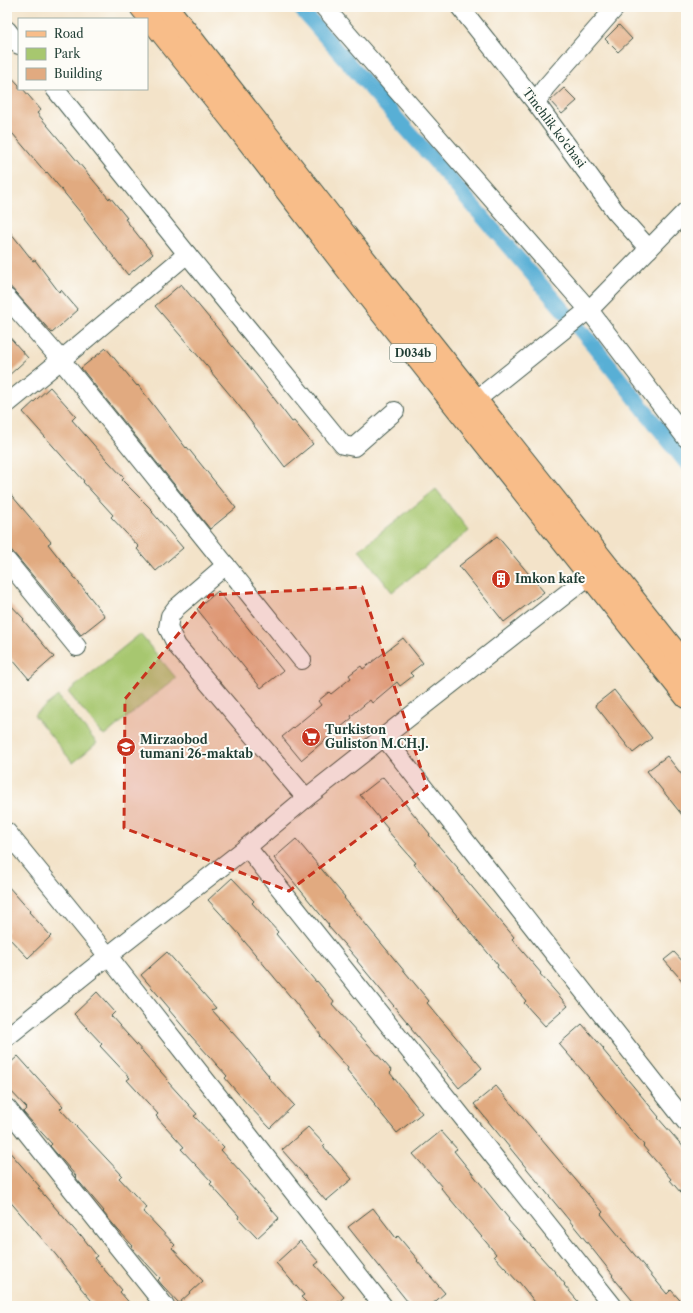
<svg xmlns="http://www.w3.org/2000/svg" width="693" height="1313" font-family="'Libre Caslon Text',serif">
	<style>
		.green { fill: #a7c76f; stroke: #638252 }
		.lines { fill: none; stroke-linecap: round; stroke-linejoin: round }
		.canal { stroke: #58afd5; stroke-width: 15 }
		.building { fill: #e1aa80 }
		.minor-casing { stroke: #3f564a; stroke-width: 20 }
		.major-casing { stroke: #3f564a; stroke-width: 24 }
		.minor { stroke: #fff; stroke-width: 18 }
		.major { stroke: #f8bd89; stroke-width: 22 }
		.marked { fill: #c8321e; fill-opacity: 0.2; stroke: #c8321e; stroke-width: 3; stroke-dasharray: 8 5; stroke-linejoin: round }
		.labels { text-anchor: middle; stroke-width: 4; stroke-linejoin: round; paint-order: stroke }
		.shield { fill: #fdfcf7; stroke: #62766e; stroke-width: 1 }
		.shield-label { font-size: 11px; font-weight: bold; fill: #1f3d34 }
		.street-label { font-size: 12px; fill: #1f3d34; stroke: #fdfcf7 }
		.poi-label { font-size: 12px; font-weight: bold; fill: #1f3d34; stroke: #fdfcf7; text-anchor: start }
	</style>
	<rect width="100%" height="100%" fill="#fdfcf7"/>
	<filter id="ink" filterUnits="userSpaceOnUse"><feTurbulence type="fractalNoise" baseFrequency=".025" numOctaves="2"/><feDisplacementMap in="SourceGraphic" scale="8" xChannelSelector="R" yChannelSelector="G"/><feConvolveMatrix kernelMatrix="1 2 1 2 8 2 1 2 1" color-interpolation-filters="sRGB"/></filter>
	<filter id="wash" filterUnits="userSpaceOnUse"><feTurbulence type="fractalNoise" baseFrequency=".012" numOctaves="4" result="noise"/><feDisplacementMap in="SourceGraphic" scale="16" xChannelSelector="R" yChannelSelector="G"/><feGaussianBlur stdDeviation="0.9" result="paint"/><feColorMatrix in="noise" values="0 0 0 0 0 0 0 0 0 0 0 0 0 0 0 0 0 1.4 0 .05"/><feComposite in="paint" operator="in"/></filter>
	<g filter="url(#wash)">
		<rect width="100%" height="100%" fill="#f3e3c9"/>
		<g class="green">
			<path d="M436,489L469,531L392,592L359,550Z"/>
			<path d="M140,634L176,678L104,736L68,692Z"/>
			<path d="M58,696L97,743L73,763L34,715Z"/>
		</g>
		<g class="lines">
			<path class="canal" d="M299,7L430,156L594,346L686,463"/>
		</g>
		<g id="blocks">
			<g class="building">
				<path d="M619,25L632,39L618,52L605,39Z"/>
				<path d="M7,72L19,85V89H23L41,110L37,113L109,199L110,197L127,218L125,219L153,254L128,275L84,219L85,218L47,172L46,173L7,127Z"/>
				<path d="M564,88L577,101L562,114L550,101Z"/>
				<path d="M7,228L33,261L35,260L59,292L61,290L78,310L52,333L7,283Z"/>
				<path d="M181,284L257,376L292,422L294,421L313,444L285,467L236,402L211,372H212L155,306Z"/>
				<path d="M7,334L28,358L7,377Z"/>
				<path d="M106,348L137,386L138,385L186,448L187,447L236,508L210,529L81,368Z"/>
				<path d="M50,387L76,416L72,420L107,460L124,478L122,480L153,511L152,512L183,548L156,571L137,549L139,547L111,517L113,515L83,482L84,481L23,412Z"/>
				<path d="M7,490L51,542L48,544L105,616L81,635L54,601L7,545Z"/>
				<path d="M497,536L544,592L504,622L459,566Z"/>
				<path d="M218,591L283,671L261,688L197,609Z"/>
				<path d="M7,601L24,619L23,620L54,657L29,679L7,653Z"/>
				<path d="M403,638L423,663L410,673L413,676L400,686L397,682L372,703L370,700L351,716L352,718L301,760L282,737L321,705L318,701L329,692L331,694L351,678L349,675L361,666L363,669Z"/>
				<path d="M614,690L652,738L633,753L595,705Z"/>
				<path d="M667,756L686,780V820L647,771Z"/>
				<path d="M383,777L430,834L429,835L458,868L457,869L514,937L512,939L541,973L540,974L568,1006L545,1026L524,1003L526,1001L497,967L498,965L414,864L416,863L387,830L388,829L360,795Z"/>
				<path d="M296,839L345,897L344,898L429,1001L427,1003L482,1068L459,1088L439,1064L440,1063L411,1029L412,1028L357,961L358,960L328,926L329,925L274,858Z"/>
				<path d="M232,878L254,901L252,903L278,932L276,934L316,982L317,981L334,1001L332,1004L392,1071L390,1073L422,1113L397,1133L374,1105L375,1104L347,1070L348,1068L320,1036L321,1035L294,1001L240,936V935L208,900Z"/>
				<path d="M7,885L30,911L29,912L51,936L28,958L7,936Z"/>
				<path d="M167,952L216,1008L212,1010L241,1042L269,1076L268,1077L294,1105L270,1128L248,1105L225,1078L227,1076L191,1036L169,1010L170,1009L141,975Z"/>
				<path d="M674,952L686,965V985L664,960Z"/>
				<path d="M97,992L115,1012L111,1016L169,1081L168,1082L197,1114L194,1116L224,1147L221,1150L250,1182L249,1184L279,1218L257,1238L238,1218L239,1216L210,1184L212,1182L181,1149L184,1147L156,1116L158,1114L127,1080L130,1078L100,1046L102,1044L74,1014Z"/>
				<path d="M582,1024L604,1049L603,1050L659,1117L658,1118L686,1150V1199L670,1180L671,1179L643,1146L644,1145L615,1112H616L588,1078H589L559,1044Z"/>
				<path d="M18,1056L63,1106L60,1109L122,1175L119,1178L147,1208L143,1211L175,1245L172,1248L203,1281L179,1303L162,1285L158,1280L160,1278L134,1250L132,1247L133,1246L118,1230L103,1212L104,1211L75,1177L76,1176L50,1146L52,1144L23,1112L27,1108L7,1087V1066Z"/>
				<path d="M496,1086L603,1212L601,1214L667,1294L671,1290L685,1306H637L612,1276L613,1275L586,1241L474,1104Z"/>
				<path d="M308,1127L325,1145L323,1146L352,1179L326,1201L306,1178V1177L282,1150Z"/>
				<path d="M441,1131L457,1149L454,1151L509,1219L508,1220L549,1266H550L565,1284L564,1285L582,1306H538L519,1282H518L494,1256L496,1254L441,1188L442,1187L413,1154Z"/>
				<path d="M7,1149L40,1187L38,1188L80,1236L81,1235L97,1256L94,1258L122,1290L120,1292L132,1306H96L80,1287H81L56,1255L7,1198Z"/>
				<path d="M373,1208L396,1238L398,1236L418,1260L417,1261L445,1293L430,1306H411L348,1227Z"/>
				<path d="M300,1241L319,1262L315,1265L344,1297L334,1306H310L301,1297L304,1295L276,1263Z"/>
			</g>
		</g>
	</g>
	<g filter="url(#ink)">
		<use href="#blocks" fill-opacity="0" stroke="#3f564a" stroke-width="1"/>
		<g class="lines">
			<g class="minor-casing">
				<g id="minor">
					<path d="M324,7L589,310L686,438"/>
					<path d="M460,7L536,103L615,211L649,249"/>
					<path d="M7,30L19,45"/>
					<path d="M55,89L187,254L343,445L354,447L395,411"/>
					<path d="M536,103L545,88L616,7"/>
					<path d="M7,298L61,360L302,660"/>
					<path d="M476,400L592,307L686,211"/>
					<path d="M7,404L61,360L187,254"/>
					<path d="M7,561L77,647"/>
					<path d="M226,565L176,608L170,616L168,628L177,646L306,798"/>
					<path d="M384,737L686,1122"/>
					<path d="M7,832L108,956L383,1306"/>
					<path d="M247,847L613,1306"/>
					<path d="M7,1037L108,956L247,847L306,798L589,576"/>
					<path d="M7,1108L165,1306"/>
				</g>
			</g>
			<g class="major-casing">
				<g id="major">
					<path d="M141,7L231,119L360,286L686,697"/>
					<path d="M167,7L377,275L686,665"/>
				</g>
			</g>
			<use href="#minor" class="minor"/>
			<use href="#major" class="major"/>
		</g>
	</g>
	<path class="marked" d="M362,587L427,787L289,891L124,828L125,699L210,595Z"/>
	<defs>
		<g id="building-disc" transform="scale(1)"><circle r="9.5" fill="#c8321e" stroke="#fdfcf7"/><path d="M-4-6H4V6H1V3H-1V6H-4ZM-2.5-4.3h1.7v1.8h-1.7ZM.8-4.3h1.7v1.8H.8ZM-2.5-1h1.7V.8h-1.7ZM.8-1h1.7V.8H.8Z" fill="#fff"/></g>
		<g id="supermarket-disc" transform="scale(1)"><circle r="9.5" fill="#c8321e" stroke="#fdfcf7"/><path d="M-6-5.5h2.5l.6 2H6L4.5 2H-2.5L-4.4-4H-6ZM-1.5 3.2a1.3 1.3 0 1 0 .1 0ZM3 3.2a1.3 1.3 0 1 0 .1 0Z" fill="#fff"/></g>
		<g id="school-disc" transform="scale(1)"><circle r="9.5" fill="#c8321e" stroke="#fdfcf7"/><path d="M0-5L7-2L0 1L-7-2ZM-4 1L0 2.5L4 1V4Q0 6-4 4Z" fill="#fff"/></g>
	</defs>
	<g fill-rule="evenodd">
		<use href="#building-disc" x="501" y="579"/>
		<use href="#supermarket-disc" x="311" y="737"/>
		<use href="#school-disc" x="126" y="747"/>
	</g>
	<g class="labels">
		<rect class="shield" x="390" y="344" width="46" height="18" rx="3"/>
		<g class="shield-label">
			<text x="413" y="357">D034b</text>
		</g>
		<g class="street-label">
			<text transform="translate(554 128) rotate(53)" y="4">Tinchlik ko'chasi</text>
		</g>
		<g class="poi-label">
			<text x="515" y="583">Imkon kafe</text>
			<text x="325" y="734">Turkiston<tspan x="325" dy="14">Guliston M.CH.J.</tspan></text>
			<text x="140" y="744">Mirzaobod<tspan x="140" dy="14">tumani 26-maktab</tspan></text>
		</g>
	</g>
	<rect width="693" height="1313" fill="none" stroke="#fdfcf7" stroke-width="24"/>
	<rect x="18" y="18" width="130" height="72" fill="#fdfcf7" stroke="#a4b0a9"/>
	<rect x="26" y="31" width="20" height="6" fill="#f8bd89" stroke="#a4b0a9"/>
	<text x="54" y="38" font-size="12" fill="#1f3d34">Road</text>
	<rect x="26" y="48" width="20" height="12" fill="#a7c76f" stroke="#a4b0a9"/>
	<text x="54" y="58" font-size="12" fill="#1f3d34">Park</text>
	<rect x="26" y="68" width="20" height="12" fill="#e1aa80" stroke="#a4b0a9"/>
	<text x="54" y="78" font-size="12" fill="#1f3d34">Building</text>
</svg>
